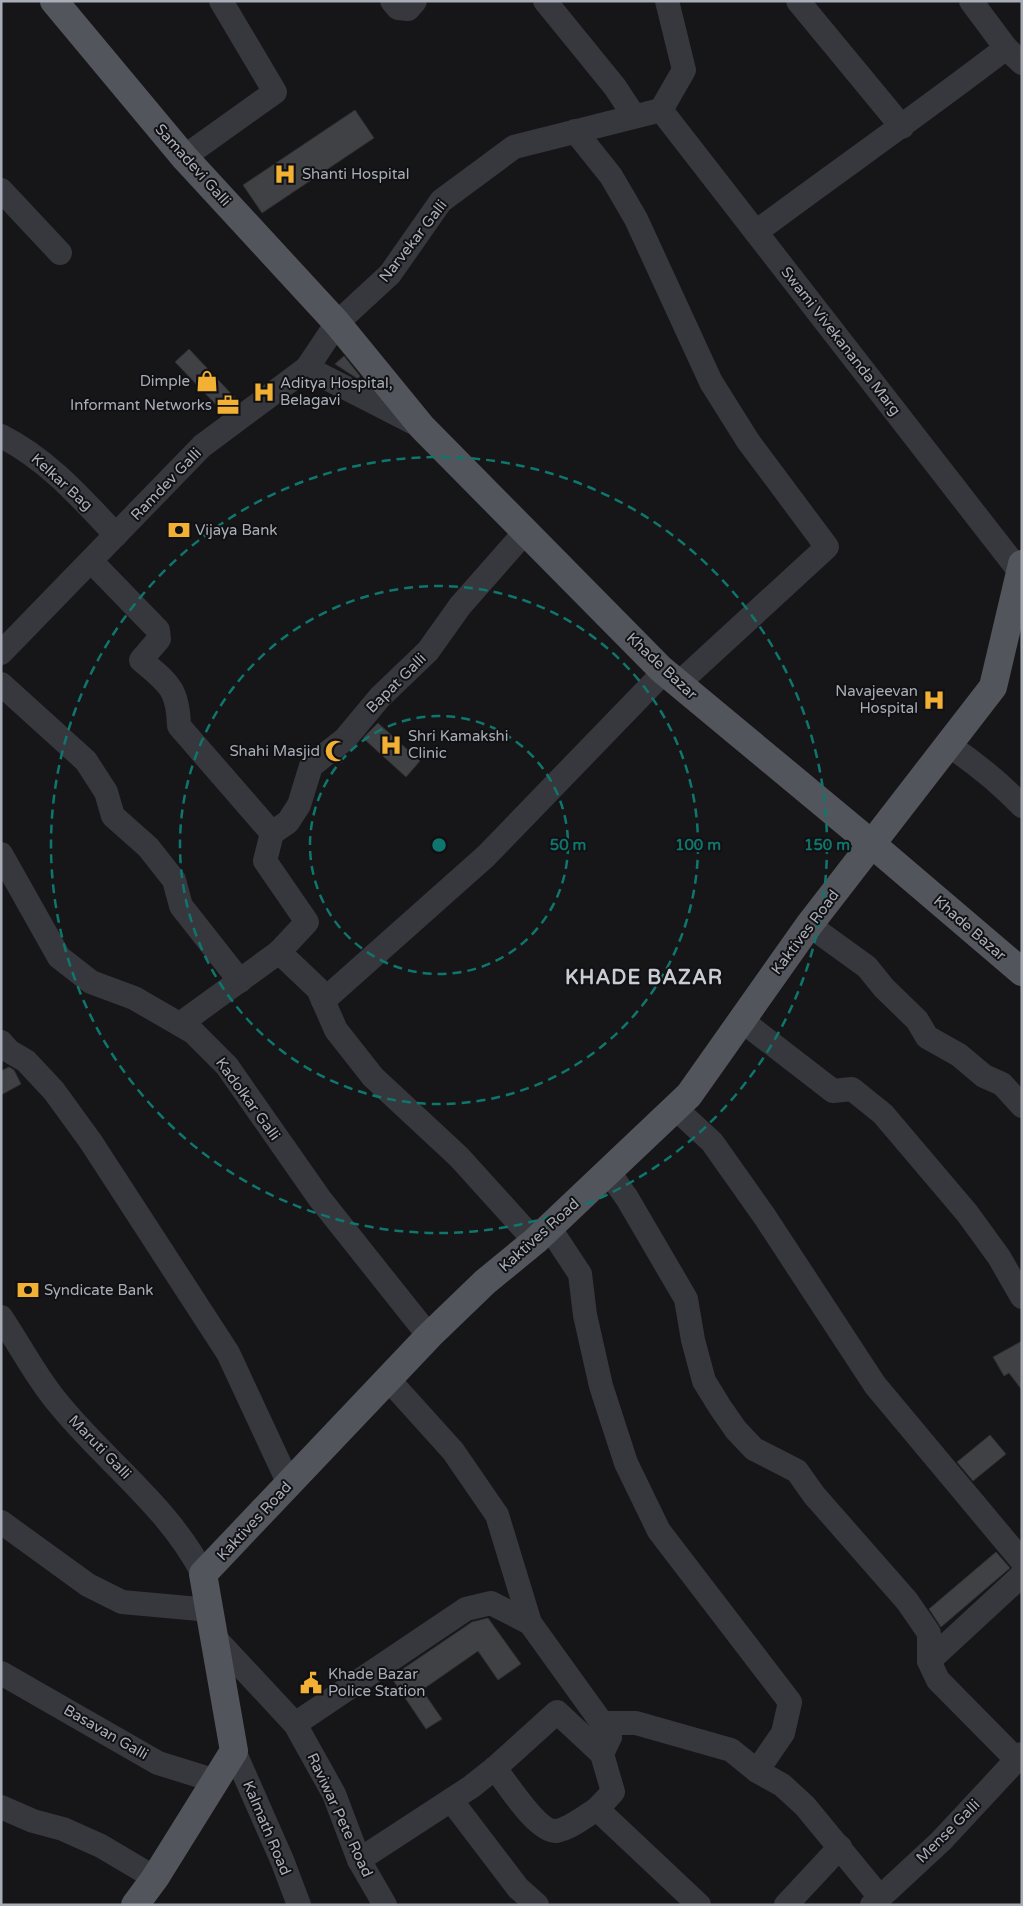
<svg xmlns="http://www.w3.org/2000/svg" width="1023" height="1906" font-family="'Varela Round',sans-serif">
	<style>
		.building { fill: #404145; stroke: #303034 }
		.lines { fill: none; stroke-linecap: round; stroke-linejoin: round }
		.minor { stroke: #37383d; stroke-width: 24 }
		.major { stroke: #53555c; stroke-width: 28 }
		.ring { fill: none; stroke: #0f766e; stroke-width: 2.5; stroke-dasharray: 9 6 }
		.labels { text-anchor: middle; stroke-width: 4; stroke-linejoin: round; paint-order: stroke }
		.street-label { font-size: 15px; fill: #a8adb8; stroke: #111113 }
		.poi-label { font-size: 15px; fill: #a8adb8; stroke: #111113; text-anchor: start }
		.district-label { font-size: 20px; font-weight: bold; letter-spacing: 1px; fill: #c9ccd4; stroke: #111113 }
		.centre { fill: #0f766e; stroke: #111113; stroke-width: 2.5 }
		.ring-label { font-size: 15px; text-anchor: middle; font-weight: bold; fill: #0f766e; stroke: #111113; stroke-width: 4; stroke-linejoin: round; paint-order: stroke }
	</style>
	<rect width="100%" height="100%" fill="#161618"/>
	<g class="building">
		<path d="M355,110L374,138L262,213L243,185Z"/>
		<path d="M189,349L238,401L224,413L175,362Z"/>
		<path d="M344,356L360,376L358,379L335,364Z"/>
		<path d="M378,723L420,761L406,777L363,738Z"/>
		<path d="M9,1067L14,1070L21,1084L1,1095V1071Z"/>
		<path d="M1022,1341V1390L1009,1373L1004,1376L993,1357Z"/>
		<path d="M990,1435L1006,1454L973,1481L957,1462Z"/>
		<path d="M996,1552L1010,1568L941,1627L929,1609Z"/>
		<path d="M488,1618L521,1664L498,1680L478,1651L422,1690L442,1719L426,1729L391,1677L472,1622Z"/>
	</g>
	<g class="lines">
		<g class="minor">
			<path d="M392,1L398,8L408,9L415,1"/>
			<path d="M545,1L615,87L634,116"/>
			<path d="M798,1L902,127"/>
			<path d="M971,1L1006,48L1022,63"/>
			<path d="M661,110L1020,572"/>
			<path d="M661,110L684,70L667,1"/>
			<path d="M575,131L611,176L636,219L711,382L748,441L827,547L678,684"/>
			<path d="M184,157L275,92L221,1"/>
			<path d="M1,190L60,253"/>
			<path d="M756,232C839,170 924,111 1006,48"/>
			<path d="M307,368L422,427"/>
			<path d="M1,436C47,459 81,498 116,535"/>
			<path d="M91,561L158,630L159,639L141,660C168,683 178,688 179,726L272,833L265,861L307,922L279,952"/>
			<path d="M1,653L202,446L307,368L337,323L390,274L441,201L514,147L661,110"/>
			<path d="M1,684L86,761L106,792L113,816L148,847L174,880L181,906L240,981"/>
			<path d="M947,744C974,762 999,782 1022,806"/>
			<path d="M272,833L288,822L299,805L311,766L345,739L380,697L428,651L460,606L525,532"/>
			<path d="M1,854L59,957L91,982L134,998L193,1032L227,1066L320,1199L429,1336"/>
			<path d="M809,925L867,967L884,988L917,1020L927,1037L959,1055L984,1076L1002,1084L1022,1106"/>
			<path d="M323,1001L486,856L664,672"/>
			<path d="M741,1020L833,1091L852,1089L883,1114L967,1213L999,1257L1022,1297"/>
			<path d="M180,1024L279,952L318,989L336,1030L373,1077L459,1157L535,1241"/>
			<path d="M1,1042L9,1051L26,1061L54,1091L91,1142L228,1353L289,1484"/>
			<path d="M675,1108L712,1142L765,1217L875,1385L1022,1561"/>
			<path d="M608,1171L627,1198L686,1299L693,1340L704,1381L720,1407L736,1430L754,1449L797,1471L814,1495L907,1601L929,1633V1661L938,1680L1016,1759"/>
			<path d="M549,1227L580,1274L585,1315L601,1386L626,1463L659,1531L790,1702L783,1733L757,1771"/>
			<path d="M1,1317C21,1347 39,1382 63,1409C109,1464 170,1509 203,1574"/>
			<path d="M388,1379L453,1451L497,1515L530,1623L602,1723H636L731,1750L757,1771L782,1785L805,1806L879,1896"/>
			<path d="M1,1522L88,1585L122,1602L210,1610"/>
			<path d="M214,1637L295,1724L334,1794L359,1860L385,1905"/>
			<path d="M929,1661L1022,1575"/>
			<path d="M1,1673L158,1763L216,1781"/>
			<path d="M602,1723L610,1737L602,1754L613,1792L597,1809L699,1905"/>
			<path d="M295,1724L466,1609L491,1603L530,1623"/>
			<path d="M234,1751L282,1860L299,1905"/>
			<path d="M495,1768L557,1712L602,1754"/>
			<path d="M451,1800L518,1888L537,1905"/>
			<path d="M1,1807L33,1821L63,1829L101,1846L155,1878"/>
			<path d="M359,1860L471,1787L495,1768C506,1782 537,1832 556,1831C570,1829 585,1816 597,1809"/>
			<path d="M786,1905L840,1847"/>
			<path d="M872,1905L941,1841L1022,1754"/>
		</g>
		<g class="major">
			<path d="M54,1L184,157L337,323L422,427L661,669L873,845L1022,972"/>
			<path d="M135,1905L155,1878L234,1751L203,1574L429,1336L485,1282L535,1241L689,1095L809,925L993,687L1022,564"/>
		</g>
	</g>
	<g class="ring">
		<circle cx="439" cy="845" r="129"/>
		<circle cx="439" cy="845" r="259"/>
		<circle cx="439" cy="845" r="388"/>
	</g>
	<defs>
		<g id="hospital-bare" transform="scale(1.725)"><path d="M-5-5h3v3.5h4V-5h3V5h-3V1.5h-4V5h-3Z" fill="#f2b134" stroke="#111113" stroke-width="2.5" paint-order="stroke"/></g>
		<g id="shop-bare" transform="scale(1.725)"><path d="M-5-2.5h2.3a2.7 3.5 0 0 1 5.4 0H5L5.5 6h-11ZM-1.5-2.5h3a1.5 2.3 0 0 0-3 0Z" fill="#f2b134" stroke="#111113" stroke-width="2.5" paint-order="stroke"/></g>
		<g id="office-bare" transform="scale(1.725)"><path d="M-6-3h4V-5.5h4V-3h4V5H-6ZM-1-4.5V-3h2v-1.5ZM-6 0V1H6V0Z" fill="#f2b134" stroke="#111113" stroke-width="2.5" paint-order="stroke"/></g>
		<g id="bank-bare" transform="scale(1.725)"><path d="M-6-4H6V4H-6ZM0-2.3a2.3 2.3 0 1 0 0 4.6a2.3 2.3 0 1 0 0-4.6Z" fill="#f2b134" stroke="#111113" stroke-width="2.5" paint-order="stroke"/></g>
		<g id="mosque-bare" transform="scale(1.725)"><path d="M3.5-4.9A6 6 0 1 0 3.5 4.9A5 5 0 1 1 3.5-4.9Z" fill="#f2b134" stroke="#111113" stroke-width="2.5" paint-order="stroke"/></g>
		<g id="civic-bare" transform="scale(1.725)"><path d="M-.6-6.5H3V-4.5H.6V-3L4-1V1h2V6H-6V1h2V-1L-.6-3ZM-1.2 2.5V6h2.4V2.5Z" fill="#f2b134" stroke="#111113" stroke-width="2.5" paint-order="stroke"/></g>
	</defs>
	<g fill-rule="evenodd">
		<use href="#hospital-bare" x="285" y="174"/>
		<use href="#shop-bare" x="207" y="381"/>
		<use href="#hospital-bare" x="264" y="392"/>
		<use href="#office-bare" x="228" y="405"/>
		<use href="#bank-bare" x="179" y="530"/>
		<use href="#hospital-bare" x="934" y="700"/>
		<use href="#hospital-bare" x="391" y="745"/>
		<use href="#mosque-bare" x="336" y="751"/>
		<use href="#bank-bare" x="28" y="1290"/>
		<use href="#civic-bare" x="311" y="1683"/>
	</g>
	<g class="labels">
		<g class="street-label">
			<text transform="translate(193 165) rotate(48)" y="5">Samadevi Galli</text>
			<text transform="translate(413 241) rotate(-52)" y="5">Narvekar Galli</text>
			<text transform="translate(841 341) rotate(52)" y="5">Swami Vivekananda Marg</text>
			<text transform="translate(62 482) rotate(42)" y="5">Kelkar Bag</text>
			<text transform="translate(166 484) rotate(-46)" y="5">Ramdev Galli</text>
			<text transform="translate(662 666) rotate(43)" y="5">Khade Bazar</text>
			<text transform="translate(396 683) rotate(-45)" y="5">Bapat Galli</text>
			<text transform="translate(970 928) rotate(41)" y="5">Khade Bazar</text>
			<text transform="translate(805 932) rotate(-53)" y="5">Kaktives Road</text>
			<text transform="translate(248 1099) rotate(54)" y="5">Kadolkar Galli</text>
			<text transform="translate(539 1235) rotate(-42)" y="5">Kaktives Road</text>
			<text transform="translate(100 1447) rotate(46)" y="5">Maruti Galli</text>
			<text transform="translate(254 1521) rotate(-47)" y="5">Kaktives Road</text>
			<text transform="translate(106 1732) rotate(30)" y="5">Basavan Galli</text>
			<text transform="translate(340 1815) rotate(65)" y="5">Raviwar Pete Road</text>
			<text transform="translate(267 1828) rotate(67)" y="5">Kalmath Road</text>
			<text transform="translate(948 1831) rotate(-45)" y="5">Mense Galli</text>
		</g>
		<g class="poi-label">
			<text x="302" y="179">Shanti Hospital</text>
			<text x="190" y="386" text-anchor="end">Dimple</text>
			<text x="280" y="388">Aditya Hospital,<tspan x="280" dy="17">Belagavi</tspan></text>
			<text x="212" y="410" text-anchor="end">Informant Networks</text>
			<text x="195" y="535">Vijaya Bank</text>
			<text x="918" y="696" text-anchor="end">Navajeevan<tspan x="918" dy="17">Hospital</tspan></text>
			<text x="408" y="741">Shri Kamakshi<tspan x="408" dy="17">Clinic</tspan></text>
			<text x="320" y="756" text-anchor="end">Shahi Masjid</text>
			<text x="44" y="1295">Syndicate Bank</text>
			<text x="328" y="1679">Khade Bazar<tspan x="328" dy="17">Police Station</tspan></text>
		</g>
		<g class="district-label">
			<text x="644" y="984">KHADE BAZAR</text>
		</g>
	</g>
	<circle cx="439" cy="845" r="8" class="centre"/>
	<g class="ring-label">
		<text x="568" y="850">50 m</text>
		<text x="698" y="850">100 m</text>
		<text x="827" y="850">150 m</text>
	</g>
	<rect width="1023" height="1906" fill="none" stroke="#a8adb8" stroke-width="5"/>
</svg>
